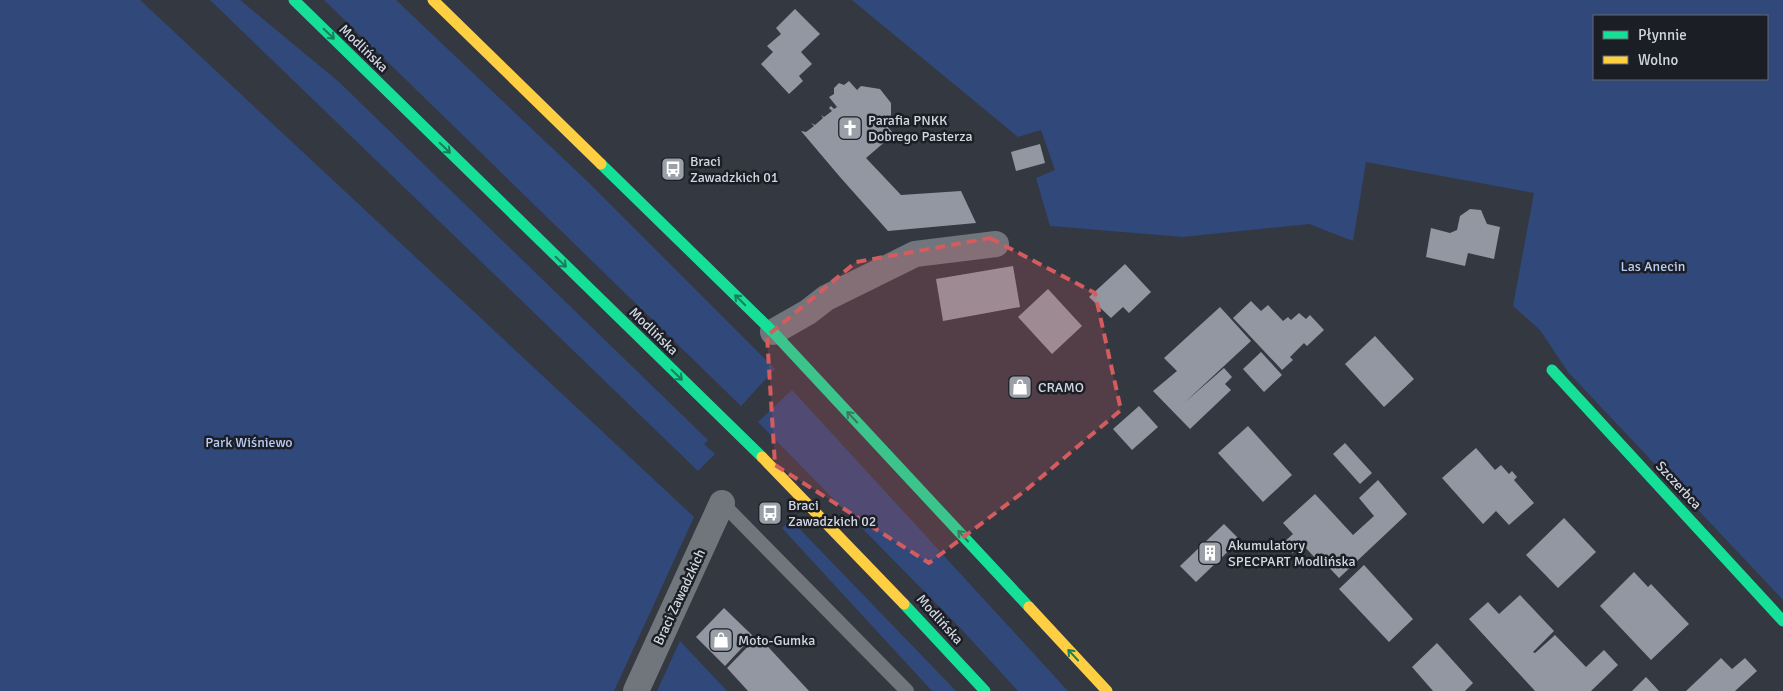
<svg xmlns="http://www.w3.org/2000/svg" width="1783" height="691" font-family="Signika,sans-serif">
	<style>
		.green { fill: #31487a; fill-rule: evenodd }
		.building { fill: #9297a1 }
		.lines { fill: none; stroke-linecap: round; stroke-linejoin: round }
		.lane { stroke: #71757c; stroke-width: 14 }
		.street { stroke: #71757c; stroke-width: 26 }
		.fast { stroke: #16e098; stroke-width: 11 }
		.slow { stroke: #ffcf43; stroke-width: 11 }
		.oneway { stroke: #187f5e }
		.marked { fill: #d45c5f; fill-opacity: 0.2; stroke: #d45c5f; stroke-width: 4; stroke-dasharray: 10 6; stroke-linejoin: round }
		.labels { text-anchor: middle; stroke-width: 5; stroke-linejoin: round; paint-order: stroke }
		.street-label { font-size: 14px; fill: #d1d6e0; stroke: #1b1e25 }
		.poi-label { font-size: 14px; fill: #d1d6e0; stroke: #1b1e25; text-anchor: start }
		.park-label { font-size: 14px; fill: #b8cbf3; stroke: #1b1e25 }
	</style>
	<rect width="100%" height="100%" fill="#343841"/>
	<g class="green">
		<path d="M0,0H140L694,517L614,691H0Z"/>
		<path d="M210,0H240L339,82L708,440L704,444L715,454L698,471Z"/>
		<path d="M324,0H396L588,182L775,369L741,406Z"/>
		<path d="M852,0H1783V600L1568,372L1540,330L1513,306L1534,193L1366,162L1353,241L1309,224L1183,237L1050,226L1036,178L1055,170L1041,130L1018,137ZM1594,16H1767V79H1594Z"/>
		<path d="M792,390L1068,691H1018L963,631L758,422Z"/>
		<path d="M791,520L956,691H932L782,528Z"/>
		<path d="M680,641L727,691H657Z"/>
	</g>
	<g class="building">
		<path d="M795,9L820,34L801,52L812,64L799,76L803,81L789,94L761,64L773,52L767,46L781,34L776,28Z"/>
		<path d="M849,81L857,90L861,86L880,89L891,103V122L886,125L894,134L866,158L901,195L961,191L976,223L888,231L840,177L801,131L806,132L814,126L811,123L815,125L823,118L821,115L824,117L832,111L829,108L831,106L834,109L837,107L829,97L834,94V88L839,83L844,85Z"/>
		<path d="M1040,144L1045,163L1016,171L1011,152Z"/>
		<path d="M1470,209L1481,210L1487,224L1500,227L1494,259L1468,253L1465,266L1426,257L1431,228L1450,233L1457,230L1460,216Z"/>
		<path d="M1125,264L1151,292L1129,313L1123,307L1111,318L1089,297Z"/>
		<path d="M1013,266L1020,307L943,321L936,279Z"/>
		<path d="M1048,289L1082,326L1052,354L1018,317Z"/>
		<path d="M1251,301L1261,311L1268,305L1283,321L1288,317L1291,320L1299,313L1306,319L1310,315L1324,330L1307,346L1304,343L1290,357L1293,360L1282,370L1233,318Z"/>
		<path d="M1220,307L1251,341L1184,403L1224,368L1232,377L1225,384L1231,390L1190,429L1153,391L1177,371L1164,358Z"/>
		<path d="M1375,336L1414,379L1384,407L1345,364Z"/>
		<path d="M1261,352L1282,375L1264,392L1243,369Z"/>
		<path d="M1139,406L1158,427L1132,450L1113,429Z"/>
		<path d="M1248,426L1292,475L1263,502L1218,453Z"/>
		<path d="M1345,443L1372,473L1360,484L1333,454Z"/>
		<path d="M1476,448L1495,470L1501,465L1509,474L1512,471L1517,477L1514,480L1534,503L1509,525L1496,511L1483,524L1442,478Z"/>
		<path d="M1378,480L1407,514L1339,578L1319,557L1317,560L1302,544L1293,553L1283,543L1293,534L1283,523L1315,494L1353,535L1374,516L1359,498Z"/>
		<path d="M1564,518L1596,552L1558,588L1526,555Z"/>
		<path d="M1224,524L1240,540L1196,582L1180,566Z"/>
		<path d="M1364,565L1413,619L1389,642L1339,589Z"/>
		<path d="M1634,572L1648,587L1651,584L1689,624L1651,660L1600,606Z"/>
		<path d="M1520,595L1554,631L1533,652L1535,653L1555,635L1586,667L1604,650L1618,665L1591,691H1535L1469,619L1488,602L1499,614Z"/>
		<path d="M724,608L753,636L725,666L696,637Z"/>
		<path d="M758,636L809,691H748L727,668Z"/>
		<path d="M1437,643L1473,683L1465,691H1433L1412,667Z"/>
		<path d="M1721,658L1732,669L1745,658L1757,671L1735,691H1686Z"/>
		<path d="M1646,677L1659,691H1632Z"/>
	</g>
	<g class="lines">
		<path class="lane" d="M722,503L907,691"/>
		<g class="street">
			<path d="M773,332L808,312L826,298L915,254L996,244"/>
			<path d="M636,691L722,503"/>
		</g>
		<g class="fast">
			<path d="M294,0L762,457"/>
			<path d="M601,164L773,332L1029,607"/>
			<path d="M1552,370L1783,621"/>
			<path d="M904,604L985,691"/>
		</g>
		<g class="slow">
			<path d="M433,0L601,164"/>
			<path d="M762,457L904,604"/>
			<path d="M1029,607L1107,691"/>
		</g>
	</g>
	<defs><path id="oneway-shaft" d="M-6 0H5M1.5-3L5.5 0L1.5 3" fill="none" stroke-width="1.6" stroke-linecap="round" stroke-linejoin="round" transform="scale(1.25)"/></defs>
	<g class="oneway">
		<use href="#oneway-shaft" transform="translate(329 34) rotate(44)"/>
		<use href="#oneway-shaft" transform="translate(445 148) rotate(44)"/>
		<use href="#oneway-shaft" transform="translate(561 262) rotate(44)"/>
		<use href="#oneway-shaft" transform="translate(740 300) rotate(-135)"/>
		<use href="#oneway-shaft" transform="translate(677 375) rotate(44)"/>
		<use href="#oneway-shaft" transform="translate(852 417) rotate(-133)"/>
		<use href="#oneway-shaft" transform="translate(963 536) rotate(-133)"/>
		<use href="#oneway-shaft" transform="translate(1073 655) rotate(-133)"/>
	</g>
	<path class="marked" d="M990,238L1095,293L1121,410L1026,490L929,563L775,465L767,336L856,262Z"/>
	<defs>
		<g id="church-square" transform="scale(1.25)"><rect x="-9" y="-9" width="18" height="18" rx="4" fill="#9a9fa8" stroke="#1b1e25"/><path d="M-1.2-6h2.4v3.5h3.3v2.4h-3.3V6h-2.4V-.1h-3.3v-2.4h3.3Z" fill="#fff"/></g>
		<g id="bus-square" transform="scale(1.25)"><rect x="-9" y="-9" width="18" height="18" rx="4" fill="#9a9fa8" stroke="#1b1e25"/><path d="M-5-6H5V4H4V6H2V4H-2V6H-4V4H-5ZM-3.5-4V0h7V-4ZM-3.5 1.2v1.5H-2V1.2ZM2 1.2v1.5H3.5V1.2Z" fill="#fff"/></g>
		<g id="shop-square" transform="scale(1.25)"><rect x="-9" y="-9" width="18" height="18" rx="4" fill="#9a9fa8" stroke="#1b1e25"/><path d="M-5-2.5h2.3a2.7 3.5 0 0 1 5.4 0H5L5.5 6h-11ZM-1.5-2.5h3a1.5 2.3 0 0 0-3 0Z" fill="#fff"/></g>
		<g id="building-square" transform="scale(1.25)"><rect x="-9" y="-9" width="18" height="18" rx="4" fill="#9a9fa8" stroke="#1b1e25"/><path d="M-4-6H4V6H1V3H-1V6H-4ZM-2.5-4.3h1.7v1.8h-1.7ZM.8-4.3h1.7v1.8H.8ZM-2.5-1h1.7V.8h-1.7ZM.8-1h1.7V.8H.8Z" fill="#fff"/></g>
	</defs>
	<g fill-rule="evenodd">
		<use href="#church-square" x="850" y="128"/>
		<use href="#bus-square" x="673" y="169"/>
		<use href="#shop-square" x="1020" y="387"/>
		<use href="#bus-square" x="770" y="513"/>
		<use href="#building-square" x="1210" y="553"/>
		<use href="#shop-square" x="721" y="640"/>
	</g>
	<g class="labels">
		<g class="street-label">
			<text transform="translate(364 48) rotate(44)" y="5">Modlińska</text>
			<text transform="translate(654 331) rotate(44)" y="5">Modlińska</text>
			<text transform="translate(1679 485) rotate(47)" y="5">Szczerbca</text>
			<text transform="translate(679 597) rotate(-65)" y="5">Braci Zawadzkich</text>
			<text transform="translate(940 619) rotate(48)" y="5">Modlińska</text>
		</g>
		<g class="poi-label">
			<text x="868" y="125">Parafia PNKK<tspan x="868" dy="16">Dobrego Pasterza</tspan></text>
			<text x="690" y="166">Braci<tspan x="690" dy="16">Zawadzkich 01</tspan></text>
			<text x="1038" y="392">CRAMO</text>
			<text x="788" y="510">Braci<tspan x="788" dy="16">Zawadzkich 02</tspan></text>
			<text x="1228" y="550">Akumulatory<tspan x="1228" dy="16">SPECPART Modlińska</tspan></text>
			<text x="738" y="645">Moto-Gumka</text>
		</g>
		<g class="park-label">
			<text x="1653" y="271">Las Anecin</text>
			<text x="249" y="447">Park Wiśniewo</text>
		</g>
	</g>
	<rect x="1593" y="15" width="175" height="65" fill="#1b1e25" stroke="#646870"/>
	<rect x="1603" y="31" width="25" height="8" fill="#16e098" stroke="#646870"/>
	<text x="1638" y="40" font-size="15" fill="#d1d6e0">Płynnie</text>
	<rect x="1603" y="56" width="25" height="8" fill="#ffcf43" stroke="#646870"/>
	<text x="1638" y="65" font-size="15" fill="#d1d6e0">Wolno</text>
</svg>
